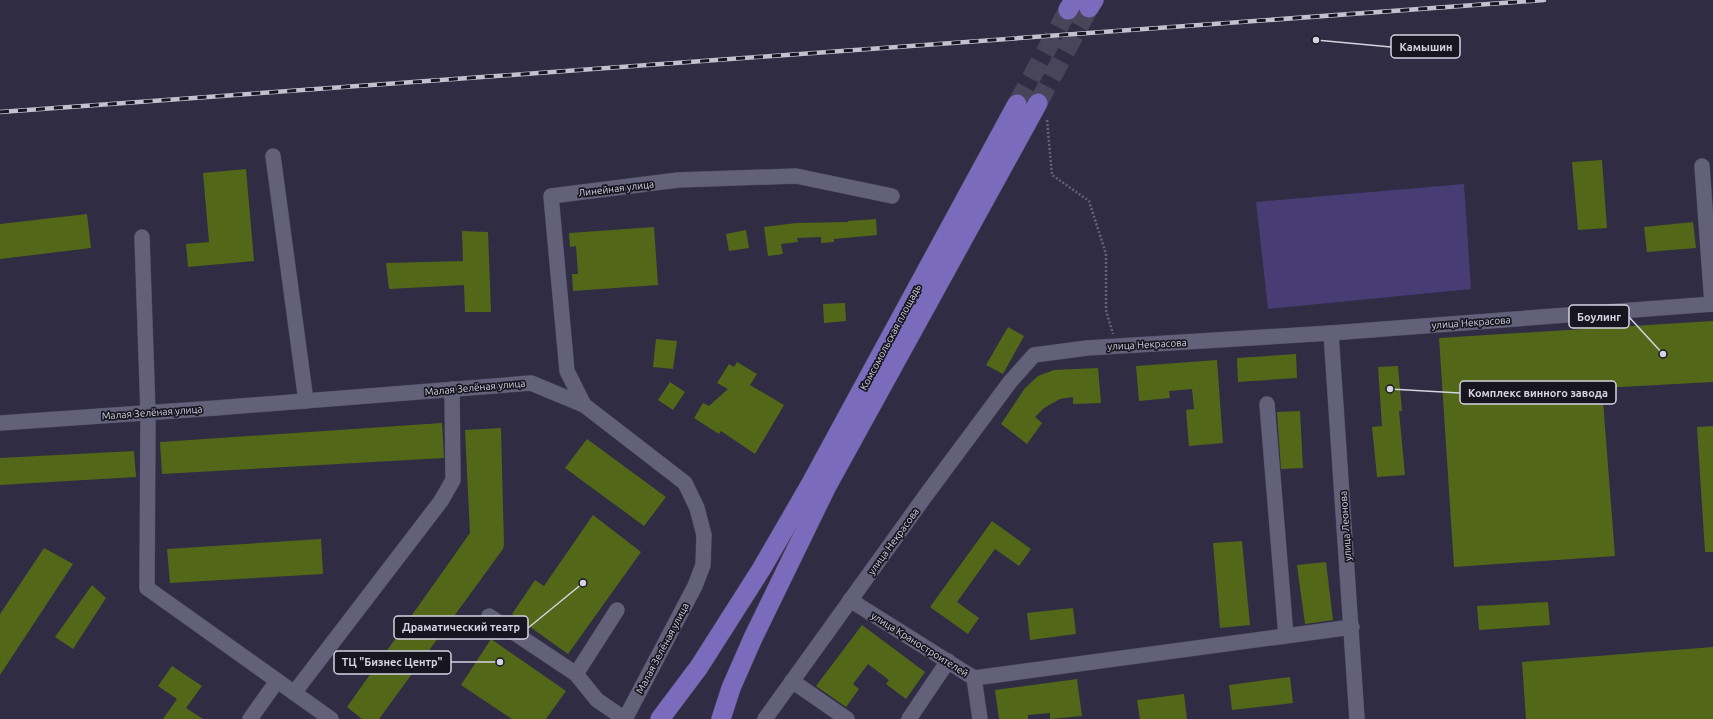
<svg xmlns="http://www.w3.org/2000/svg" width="1713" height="719" font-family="Ubuntu,sans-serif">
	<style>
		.green { fill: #473d74 }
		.building { fill: #536718 }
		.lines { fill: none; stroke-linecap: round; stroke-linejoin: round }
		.major-tunnel { stroke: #48455b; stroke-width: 19; stroke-dasharray: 19 10; stroke-linecap: butt }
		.minor-casing { stroke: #4c495d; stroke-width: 16 }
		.major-casing { stroke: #4c495d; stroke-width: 20 }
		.path { stroke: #666378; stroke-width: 2.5; stroke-dasharray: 2 2; stroke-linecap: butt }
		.minor { stroke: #63617a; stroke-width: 15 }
		.major { stroke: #7a6bbd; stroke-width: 19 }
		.rail-casing { stroke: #c3c1d1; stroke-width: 4.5 }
		.rail { stroke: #171620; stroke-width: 3; stroke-dasharray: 9; stroke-linecap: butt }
		.labels { text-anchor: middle; stroke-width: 3.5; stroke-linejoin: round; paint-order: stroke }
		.street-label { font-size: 10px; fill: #d5d3e2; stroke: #171620 }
		.leader { fill: none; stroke: #d5d3e2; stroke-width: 1.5 }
		.callout-dot { fill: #d5d3e2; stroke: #171620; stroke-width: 1.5 }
		.callout { fill: #171620; stroke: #d5d3e2; stroke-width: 1.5 }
		.callout-label { font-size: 11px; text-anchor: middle; font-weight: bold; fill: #d5d3e2 }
	</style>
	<rect width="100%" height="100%" fill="#2f2c43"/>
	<path class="green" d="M1464,184L1471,289L1268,309L1256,202Z"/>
	<g class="building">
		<path d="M1602,160L1607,228L1578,230L1572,162Z"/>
		<path d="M246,169L254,261L188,267L186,244L209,242L203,173Z"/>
		<path d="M87,214L91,248L0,259V224Z"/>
		<path d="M876,219L877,235L834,239V242L821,243V237L797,238L798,242L781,244L783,254L768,256L764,227L796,223L848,222V221Z"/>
		<path d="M1693,222L1696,248L1647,252L1644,227Z"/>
		<path d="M654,227L658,285L573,291L572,274H578L576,246L570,247L569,233Z"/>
		<path d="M746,230L749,248L729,251L726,234Z"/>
		<path d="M462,231L488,232L491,312H465L464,285L389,289L386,263L463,261Z"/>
		<path d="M845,303L846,321L824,323L823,304Z"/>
		<path d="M1713,321V382L1602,388L1615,556L1454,567L1439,338Z"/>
		<path d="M1008,327L1024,336L1003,374L986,365Z"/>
		<path d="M656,339L677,341L673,369L653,367Z"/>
		<path d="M1296,354L1297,378L1238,382L1237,358Z"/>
		<path d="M1217,360L1223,443L1189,446L1186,410L1194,409L1192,389L1169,391L1170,398L1139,401L1136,366Z"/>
		<path d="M737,362L757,374L750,385L784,405L755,454L721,431L719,434L694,418L703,403L709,406L728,389L717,383L729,364L734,367Z"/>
		<path d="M1398,366L1402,411H1399L1405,475L1377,477L1372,427L1382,426L1378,367Z"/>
		<path d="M1098,368L1101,403L1073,404V397L1060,399L1044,408L1035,417L1042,423L1027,444L1001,424L1025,388L1038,376L1054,370Z"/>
		<path d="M670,382L685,392L673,410L658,400Z"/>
		<path d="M1300,411L1303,468L1281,469L1277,412Z"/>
		<path d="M442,423L444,458L162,474L160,442Z"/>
		<path d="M1713,426V552H1705L1697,427Z"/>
		<path d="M501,428L504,545L503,549L379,719H362L347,707L470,533L465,430Z"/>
		<path d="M587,439L666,497L644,526L565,468Z"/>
		<path d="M134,451L136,477L0,485V458Z"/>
		<path d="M593,515L641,552L568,654L512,614L535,580L544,586Z"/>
		<path d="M992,521L1031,549L1019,566L995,549L957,602L979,618L968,634L930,607Z"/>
		<path d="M321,539L323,574L170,583L167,549Z"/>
		<path d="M1242,541L1250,625L1220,628L1213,543Z"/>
		<path d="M44,548L73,564L0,675V614Z"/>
		<path d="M1326,562L1333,620L1305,624L1297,565Z"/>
		<path d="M92,585L106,598L73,649L55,637Z"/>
		<path d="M1548,602L1550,625L1479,630L1477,606Z"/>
		<path d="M1073,608L1076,634L1030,640L1027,613Z"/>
		<path d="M862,625L925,672L906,699L886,684L889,680L868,664L853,684L859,689L846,707L816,686Z"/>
		<path d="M491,639L566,691L546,719H512L461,685Z"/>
		<path d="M1713,647V719H1526L1522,662Z"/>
		<path d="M172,666L202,686L186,708L203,719H163L177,699L158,686Z"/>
		<path d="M1290,677L1293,703L1232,710L1229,685Z"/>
		<path d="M1077,679L1082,716L1050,719V713L1028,715V719H999L995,690Z"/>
		<path d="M1184,694L1187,719H1140L1137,700Z"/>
	</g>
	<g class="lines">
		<g class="major-tunnel">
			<path d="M1038,103L1089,8"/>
			<path d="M1017,104L1068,10"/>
		</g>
		<g class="minor-casing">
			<g id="minor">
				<path d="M273,156L306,401"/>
				<path d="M1702,166L1712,304"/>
				<path d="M142,237L148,413L147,588L331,719"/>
				<path d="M1331,333L1357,719"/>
				<path d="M1267,404L1286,636"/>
				<path d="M584,405L567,371L551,196L678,180L796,176L892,196"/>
				<path d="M0,423L216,408L531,383L584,405L685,483L697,508L704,535L703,565L695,586L625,719"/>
				<path d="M850,600L974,678L980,719"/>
				<path d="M489,616L576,674L597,700L625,719"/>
				<path d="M576,674L617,610"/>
				<path d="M974,678L1352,627"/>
				<path d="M792,681L847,719"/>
				<path d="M294,693L441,501L453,480L452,389"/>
				<path d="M250,719L277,681"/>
				<path d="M765,719L926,495L1010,382L1034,355L1087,348L1331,333L1713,304"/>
				<path d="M909,719L948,661"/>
			</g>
		</g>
		<g class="major-casing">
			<g id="major">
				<path d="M1089,8L1094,0"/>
				<path d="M1068,10L1074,0"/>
				<path d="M660,719L699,667L762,568L810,485L1017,104"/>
				<path d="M721,719L731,688L753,638L826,488L1038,103"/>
			</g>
		</g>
		<path class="path" d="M1047,120L1052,175L1089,201L1106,254V310L1113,334"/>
		<use href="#minor" class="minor"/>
		<use href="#major" class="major"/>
		<g class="rail-casing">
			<path id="rail" d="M0,112L1544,0"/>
		</g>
		<use href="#rail" class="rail"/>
	</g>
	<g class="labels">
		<g class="street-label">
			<text transform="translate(616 188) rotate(-7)" y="4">Линейная улица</text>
			<text transform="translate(1471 322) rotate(-4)" y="4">улица Некрасова</text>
			<text transform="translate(890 337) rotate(-62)" y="4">Комсомольская площадь</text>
			<text transform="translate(1147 344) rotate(-3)" y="4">улица Некрасова</text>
			<text transform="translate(475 387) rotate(-5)" y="4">Малая Зелёная улица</text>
			<text transform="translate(152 412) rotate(-4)" y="4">Малая Зелёная улица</text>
			<text transform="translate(1345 526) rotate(-94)" y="4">улица Леонова</text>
			<text transform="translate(893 541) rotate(-54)" y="4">улица Некрасова</text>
			<text transform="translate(920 644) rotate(32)" y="4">улица Краностроителей</text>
			<text transform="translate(662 648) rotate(-62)" y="4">Малая Зелёная улица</text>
		</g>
	</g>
	<path class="leader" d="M1316 40L1391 47M1663 354L1629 317M1390 389L1460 393M583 583L528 628M500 662L451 662"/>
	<g class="callout-dot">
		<circle cx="1316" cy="40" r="4"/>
		<circle cx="1663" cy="354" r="4"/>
		<circle cx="1390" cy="389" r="4"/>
		<circle cx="583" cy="583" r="4"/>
		<circle cx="500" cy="662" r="4"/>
	</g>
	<g class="callout">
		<rect x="1391" y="35" width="69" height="23" rx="4"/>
		<rect x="1569" y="305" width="60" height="23" rx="4"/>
		<rect x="1460" y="381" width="156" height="23" rx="4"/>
		<rect x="394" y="616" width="134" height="23" rx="4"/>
		<rect x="334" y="651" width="117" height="23" rx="4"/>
	</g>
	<g class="callout-label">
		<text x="1426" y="51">Камышин</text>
		<text x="1599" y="321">Боулинг</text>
		<text x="1538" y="397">Комплекс винного завода</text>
		<text x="461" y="631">Драматический театр</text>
		<text x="392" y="666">ТЦ "Бизнес Центр"</text>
	</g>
</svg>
